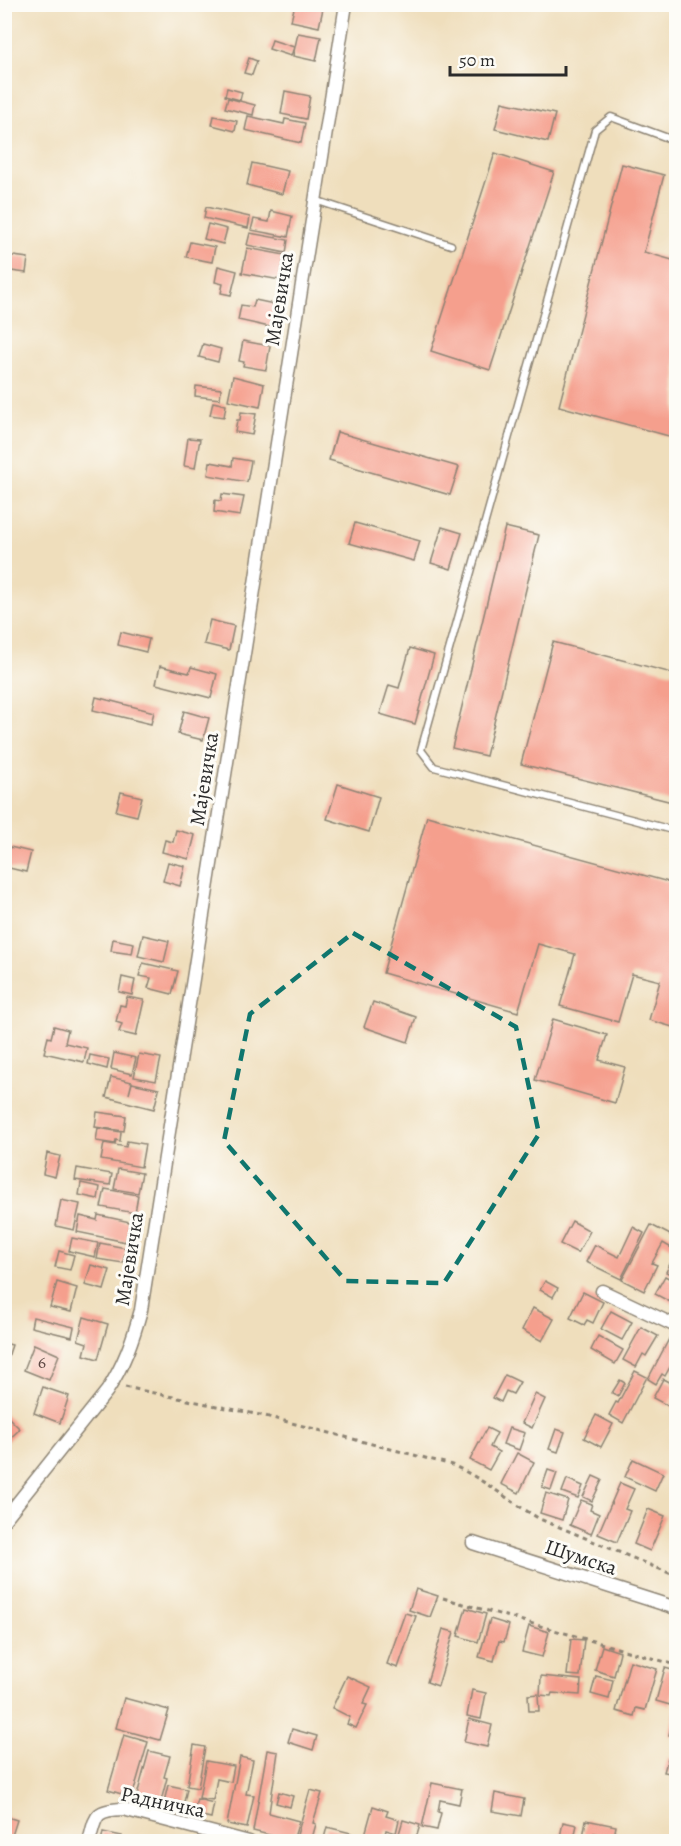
<svg xmlns="http://www.w3.org/2000/svg" width="681" height="1846" font-family="Alegreya,serif">
	<style>
		.building { fill: #f59f8d }
		.lines { fill: none; stroke-linecap: round; stroke-linejoin: round }
		.lane-casing { stroke: #8d8474; stroke-width: 9 }
		.street-casing { stroke: #8d8474; stroke-width: 15 }
		.path { stroke: #8d8474; stroke-width: 3; stroke-dasharray: 4.5 4.5; stroke-linecap: butt }
		.lane { stroke: #fff; stroke-width: 6 }
		.street { stroke: #fff; stroke-width: 12 }
		.marked { fill: none; stroke: #0f766e; stroke-width: 4.5; stroke-dasharray: 12 8; stroke-linejoin: round }
		.labels { text-anchor: middle; stroke-width: 6; stroke-linejoin: round; paint-order: stroke }
		.number-label { font-size: 18px; fill: #5e4844 }
		.street-label { font-size: 21px; fill: #2b2b2b; stroke: #fdfcf7 }
	</style>
	<rect width="100%" height="100%" fill="#fdfcf7"/>
	<filter id="ink" filterUnits="userSpaceOnUse"><feTurbulence type="fractalNoise" baseFrequency=".0167" numOctaves="2"/><feDisplacementMap in="SourceGraphic" scale="12" xChannelSelector="R" yChannelSelector="G"/><feConvolveMatrix kernelMatrix="1 2 1 2 8 2 1 2 1" color-interpolation-filters="sRGB"/></filter>
	<filter id="wash" filterUnits="userSpaceOnUse"><feTurbulence type="fractalNoise" baseFrequency=".008" numOctaves="4" result="noise"/><feDisplacementMap in="SourceGraphic" scale="24" xChannelSelector="R" yChannelSelector="G"/><feGaussianBlur stdDeviation="1.35" result="paint"/><feColorMatrix in="noise" values="0 0 0 0 0 0 0 0 0 0 0 0 0 0 0 0 0 1.4 0 .05"/><feComposite in="paint" operator="in"/></filter>
	<g filter="url(#wash)">
		<rect width="100%" height="100%" fill="#efdebc"/>
		<g id="blocks">
			<g class="building">
				<path d="M295,4H324L319,27L291,21Z"/>
				<path d="M298,33L321,37L316,61L293,56Z"/>
				<path d="M272,40L294,47L291,56L269,49Z"/>
				<path d="M249,58L257,61L252,75L244,73Z"/>
				<path d="M227,88L242,92L240,100L225,96Z"/>
				<path d="M285,91L310,96L306,119L281,114Z"/>
				<path d="M228,98L255,105L253,115L225,108Z"/>
				<path d="M502,102L555,114L548,142L495,129Z"/>
				<path d="M214,116L237,121L235,131L212,125Z"/>
				<path d="M248,116L284,124L285,119L305,123L301,143L245,130Z"/>
				<path d="M495,153L554,172L490,370L431,351Z"/>
				<path d="M252,163L288,171L282,194L247,185Z"/>
				<path d="M622,164L664,175L644,252L676,261V438L559,406Z"/>
				<path d="M206,207L250,217L248,228L204,218Z"/>
				<path d="M271,211L292,216L288,237L251,230L254,219L269,222Z"/>
				<path d="M208,224L227,229L223,244L204,239Z"/>
				<path d="M250,233L288,240L286,253L247,245Z"/>
				<path d="M190,242L215,247L212,262L186,257Z"/>
				<path d="M247,248L285,255L280,280L242,273Z"/>
				<path d="M6,255L28,258L26,273L4,270Z"/>
				<path d="M218,266L237,271L231,295L221,293L223,284L215,282Z"/>
				<path d="M255,300L279,305L274,328L238,320L241,305L253,307Z"/>
				<path d="M243,341L270,346L266,370L243,366L244,362L239,361Z"/>
				<path d="M203,344L221,349L218,362L199,357Z"/>
				<path d="M233,376L264,384L260,407L228,400Z"/>
				<path d="M196,386L221,389L220,399L195,396Z"/>
				<path d="M213,402L226,405L224,417L210,415Z"/>
				<path d="M241,412L256,414L252,435L235,432L237,420H240Z"/>
				<path d="M337,432L459,467L450,495L329,460Z"/>
				<path d="M188,438L200,439L195,468L184,466Z"/>
				<path d="M233,458L251,461L247,482L208,475L210,462L232,466Z"/>
				<path d="M222,494L244,497L240,516L214,512L215,500L221,501Z"/>
				<path d="M355,523L420,541L414,561L349,543Z"/>
				<path d="M442,527L462,533L451,569L431,563Z"/>
				<path d="M505,527L539,535L486,756L452,748Z"/>
				<path d="M210,620L234,626L229,650L204,644Z"/>
				<path d="M121,632L149,639L146,652L118,645Z"/>
				<path d="M553,642L676,674V803L521,764Z"/>
				<path d="M410,648L434,655L415,724L380,714L389,685L399,688Z"/>
				<path d="M160,666L189,673L191,667L217,674L211,698L156,684Z"/>
				<path d="M96,697L154,712L151,724L93,710Z"/>
				<path d="M184,711L209,718L203,740L178,734Z"/>
				<path d="M338,784L379,797L369,832L327,819Z"/>
				<path d="M121,792L142,797L137,816L116,811Z"/>
				<path d="M427,816L676,884V1028L649,1020L660,981L632,974L618,1022L560,1006L575,954L538,944L518,1012L383,973Z"/>
				<path d="M176,830L195,835L189,859L162,852L165,840L173,842Z"/>
				<path d="M10,847L31,852L26,872L5,867Z"/>
				<path d="M168,862L185,866L180,886L163,881Z"/>
				<path d="M143,935L169,941L164,962L138,956Z"/>
				<path d="M113,939L134,943L132,954L111,951Z"/>
				<path d="M143,963L178,971L172,994L148,988L151,978L139,976Z"/>
				<path d="M122,977L135,980L132,995L119,992Z"/>
				<path d="M127,997L144,1000L136,1036L119,1032L122,1024L116,1022L120,1005L125,1006Z"/>
				<path d="M373,1002L416,1017L408,1042L364,1027Z"/>
				<path d="M553,1019L607,1035L599,1060L625,1067L615,1103L535,1080Z"/>
				<path d="M54,1026L68,1030L65,1043L87,1048L84,1062L44,1053L48,1037L51,1038Z"/>
				<path d="M114,1053L136,1058L132,1074L111,1069Z"/>
				<path d="M139,1054L161,1058L156,1081L134,1077Z"/>
				<path d="M90,1055L109,1059L107,1069L88,1064Z"/>
				<path d="M111,1077L132,1082L129,1094L132,1083L159,1089L154,1109L106,1097Z"/>
				<path d="M97,1112L126,1116L124,1131L95,1127Z"/>
				<path d="M98,1128L121,1132L120,1141L116,1140L115,1144L96,1141Z"/>
				<path d="M127,1141L145,1144L141,1167L101,1160L104,1143L126,1147Z"/>
				<path d="M47,1153L60,1156L55,1177L43,1174Z"/>
				<path d="M77,1168L112,1174L110,1185L75,1180Z"/>
				<path d="M118,1169L142,1173L138,1193L114,1189Z"/>
				<path d="M81,1183L100,1187L98,1199L79,1195Z"/>
				<path d="M105,1189L138,1195L135,1213L101,1207Z"/>
				<path d="M61,1200L80,1204L74,1230L56,1226Z"/>
				<path d="M98,1215L130,1222L126,1242L77,1232L80,1216L97,1220Z"/>
				<path d="M572,1221L590,1231L578,1253L560,1244Z"/>
				<path d="M651,1225L676,1238V1243L673,1249L663,1243L652,1263L657,1265L644,1291L622,1280Z"/>
				<path d="M633,1227L644,1233L621,1279L586,1262L595,1245L619,1257Z"/>
				<path d="M72,1238L98,1243L95,1257L69,1251Z"/>
				<path d="M100,1243L126,1248L123,1263L97,1259Z"/>
				<path d="M59,1251L74,1255L70,1270L55,1267Z"/>
				<path d="M673,1258L676,1260V1271L674,1276L666,1272Z"/>
				<path d="M91,1265L110,1270L104,1290L85,1285Z"/>
				<path d="M665,1276L676,1282V1300L674,1304L655,1294Z"/>
				<path d="M545,1281L558,1288L553,1297L540,1290Z"/>
				<path d="M57,1282L77,1288L71,1312L50,1307Z"/>
				<path d="M583,1292L603,1302L593,1323L587,1320L584,1325L570,1318Z"/>
				<path d="M533,1308L554,1319L542,1341L522,1330Z"/>
				<path d="M611,1311L632,1322L622,1340L601,1329Z"/>
				<path d="M33,1317L74,1327L72,1337L31,1327Z"/>
				<path d="M84,1317L108,1324L98,1359L84,1355L87,1343L78,1340Z"/>
				<path d="M641,1327L658,1336L646,1356L643,1354L636,1367L623,1360Z"/>
				<path d="M598,1336L623,1350L615,1364L591,1350Z"/>
				<path d="M669,1339L676,1343V1371L670,1367L665,1376L662,1374L656,1384L648,1379Z"/>
				<path d="M4,1343L12,1345L5,1366H4Z"/>
				<path d="M34,1344L59,1355L49,1380L24,1370Z"/>
				<path d="M635,1371L647,1377L623,1423L609,1415L616,1402L618,1403Z"/>
				<path d="M505,1375L520,1382L513,1394L506,1391L501,1402L493,1398Z"/>
				<path d="M663,1379L676,1386V1391L668,1406L653,1398Z"/>
				<path d="M620,1380L625,1383L618,1396L612,1393Z"/>
				<path d="M43,1387L69,1396L60,1423L34,1413Z"/>
				<path d="M535,1394L545,1399L532,1428L522,1423Z"/>
				<path d="M676,1395V1415L672,1413L675,1408L671,1406Z"/>
				<path d="M4,1413L20,1429L4,1444Z"/>
				<path d="M596,1415L613,1424L601,1447L584,1438Z"/>
				<path d="M487,1428L497,1433L490,1447L499,1452L489,1470L470,1460Z"/>
				<path d="M509,1428L525,1433L519,1450L503,1444Z"/>
				<path d="M556,1429L565,1432L558,1452L549,1449Z"/>
				<path d="M517,1453L534,1462L519,1493L501,1484Z"/>
				<path d="M633,1459L663,1473L655,1491L625,1477Z"/>
				<path d="M548,1470L557,1473L551,1490L542,1487Z"/>
				<path d="M593,1476L602,1480L592,1501L583,1497Z"/>
				<path d="M567,1479L583,1486L578,1498L562,1492Z"/>
				<path d="M620,1483L634,1489L625,1509L630,1511L617,1542L598,1534Z"/>
				<path d="M546,1493L568,1500L562,1520L540,1513Z"/>
				<path d="M581,1500L592,1504L590,1510L599,1514L591,1534L570,1525Z"/>
				<path d="M648,1509L665,1516L650,1551L634,1544Z"/>
				<path d="M416,1589L438,1596L430,1617L409,1610Z"/>
				<path d="M466,1608L486,1614L478,1642L458,1636Z"/>
				<path d="M405,1613L416,1616L398,1668L387,1664Z"/>
				<path d="M490,1619L509,1625L504,1642L499,1641L494,1661L479,1657Z"/>
				<path d="M529,1626L549,1632L542,1657L522,1652Z"/>
				<path d="M443,1629L454,1632L438,1686L427,1682Z"/>
				<path d="M571,1639L584,1640L580,1676L567,1675Z"/>
				<path d="M602,1646L620,1652L614,1676L595,1670Z"/>
				<path d="M630,1661L657,1669L645,1710L636,1708L634,1716L616,1711Z"/>
				<path d="M665,1668L676,1671V1682L670,1705L656,1701Z"/>
				<path d="M347,1676L371,1687L363,1704L367,1705L356,1728L347,1724L350,1717L332,1708Z"/>
				<path d="M541,1676L581,1680L580,1695L552,1693L551,1696L540,1695Z"/>
				<path d="M596,1676L613,1680L609,1699L591,1694Z"/>
				<path d="M472,1690L486,1693L481,1719L467,1716Z"/>
				<path d="M538,1694L539,1711H529L528,1695Z"/>
				<path d="M124,1698L169,1710L160,1740L116,1728Z"/>
				<path d="M676,1707V1737L669,1735Z"/>
				<path d="M469,1719L492,1725L487,1747L464,1742Z"/>
				<path d="M292,1729L317,1736L313,1750L288,1742Z"/>
				<path d="M124,1735L148,1742L132,1797L108,1790Z"/>
				<path d="M194,1745L205,1747L198,1788L187,1786Z"/>
				<path d="M267,1750L278,1752L269,1813L299,1821L293,1841L253,1831Z"/>
				<path d="M149,1751L170,1756L164,1777L167,1778L160,1805L136,1799Z"/>
				<path d="M240,1757L253,1760L246,1794L254,1795L247,1828L227,1824Z"/>
				<path d="M668,1758L676,1759V1774L664,1772Z"/>
				<path d="M206,1761L234,1766L231,1782L217,1779L213,1800L199,1798Z"/>
				<path d="M432,1783L462,1789L459,1804L440,1800L438,1812L441,1813L437,1830L422,1827Z"/>
				<path d="M168,1785L187,1789L182,1811L163,1806Z"/>
				<path d="M310,1790L322,1793L313,1823L316,1824L311,1842H295Z"/>
				<path d="M279,1792L293,1796L290,1807L276,1803Z"/>
				<path d="M495,1793L524,1799L521,1816L492,1811Z"/>
				<path d="M197,1799L214,1803L211,1818L193,1814Z"/>
				<path d="M373,1806L388,1811L386,1816L399,1820L396,1833L386,1830L383,1842H363Z"/>
				<path d="M4,1816L17,1820L10,1842H4Z"/>
				<path d="M403,1820L420,1825L415,1842L398,1837Z"/>
				<path d="M586,1820L616,1826L614,1837L594,1833L593,1839L583,1837Z"/>
				<path d="M563,1822L577,1825L573,1842H559Z"/>
				<path d="M327,1827L351,1833L348,1842H323Z"/>
				<path d="M103,1832L122,1836L120,1842H101Z"/>
			</g>
		</g>
	</g>
	<g filter="url(#ink)">
		<use href="#blocks" fill-opacity="0" stroke="#8d8474" stroke-width="1.5"/>
		<g class="lines">
			<g class="lane-casing">
				<g id="lane">
					<path d="M676,141L611,117L595,130L421,750L434,767L676,831"/>
					<path d="M315,200L451,245"/>
				</g>
			</g>
			<g class="street-casing">
				<g id="street">
					<path d="M602,1291L676,1326"/>
					<path d="M4,1520L107,1391C124,1365 133,1339 141,1310L346,4"/>
					<path d="M473,1543L676,1608"/>
					<path d="M89,1842C96,1816 94,1810 123,1809L249,1842"/>
				</g>
			</g>
			<g class="path">
				<path d="M125,1387L265,1416L452,1465C484,1479 510,1502 540,1519L676,1576"/>
				<path d="M443,1598L676,1665"/>
			</g>
			<use href="#lane" class="lane"/>
			<use href="#street" class="street"/>
		</g>
	</g>
	<path class="marked" d="M353,933L516,1027L539,1134L444,1283L346,1281L224,1141L250,1014Z"/>
	<g class="labels">
		<g class="number-label">
			<text x="42" y="1368">6</text>
		</g>
		<g class="street-label">
			<text transform="translate(279 299) rotate(-81)" y="7">Мајевичка</text>
			<text transform="translate(204 779) rotate(-81)" y="7">Мајевичка</text>
			<text transform="translate(129 1259) rotate(-81)" y="7">Мајевичка</text>
			<text transform="translate(581 1557) rotate(18)" y="7">Шумска</text>
			<text transform="translate(163 1802) rotate(12)" y="7">Радничка</text>
		</g>
	</g>
	<rect width="681" height="1846" fill="none" stroke="#fdfcf7" stroke-width="24"/>
	<path d="M450 66v9h116v-9" fill="none" stroke="#2b2b2b" stroke-width="3"/>
	<text x="459" y="66" font-size="18" fill="#2b2b2b" stroke="#fdfcf7" stroke-width="4.5" paint-order="stroke">50 m</text>
</svg>
